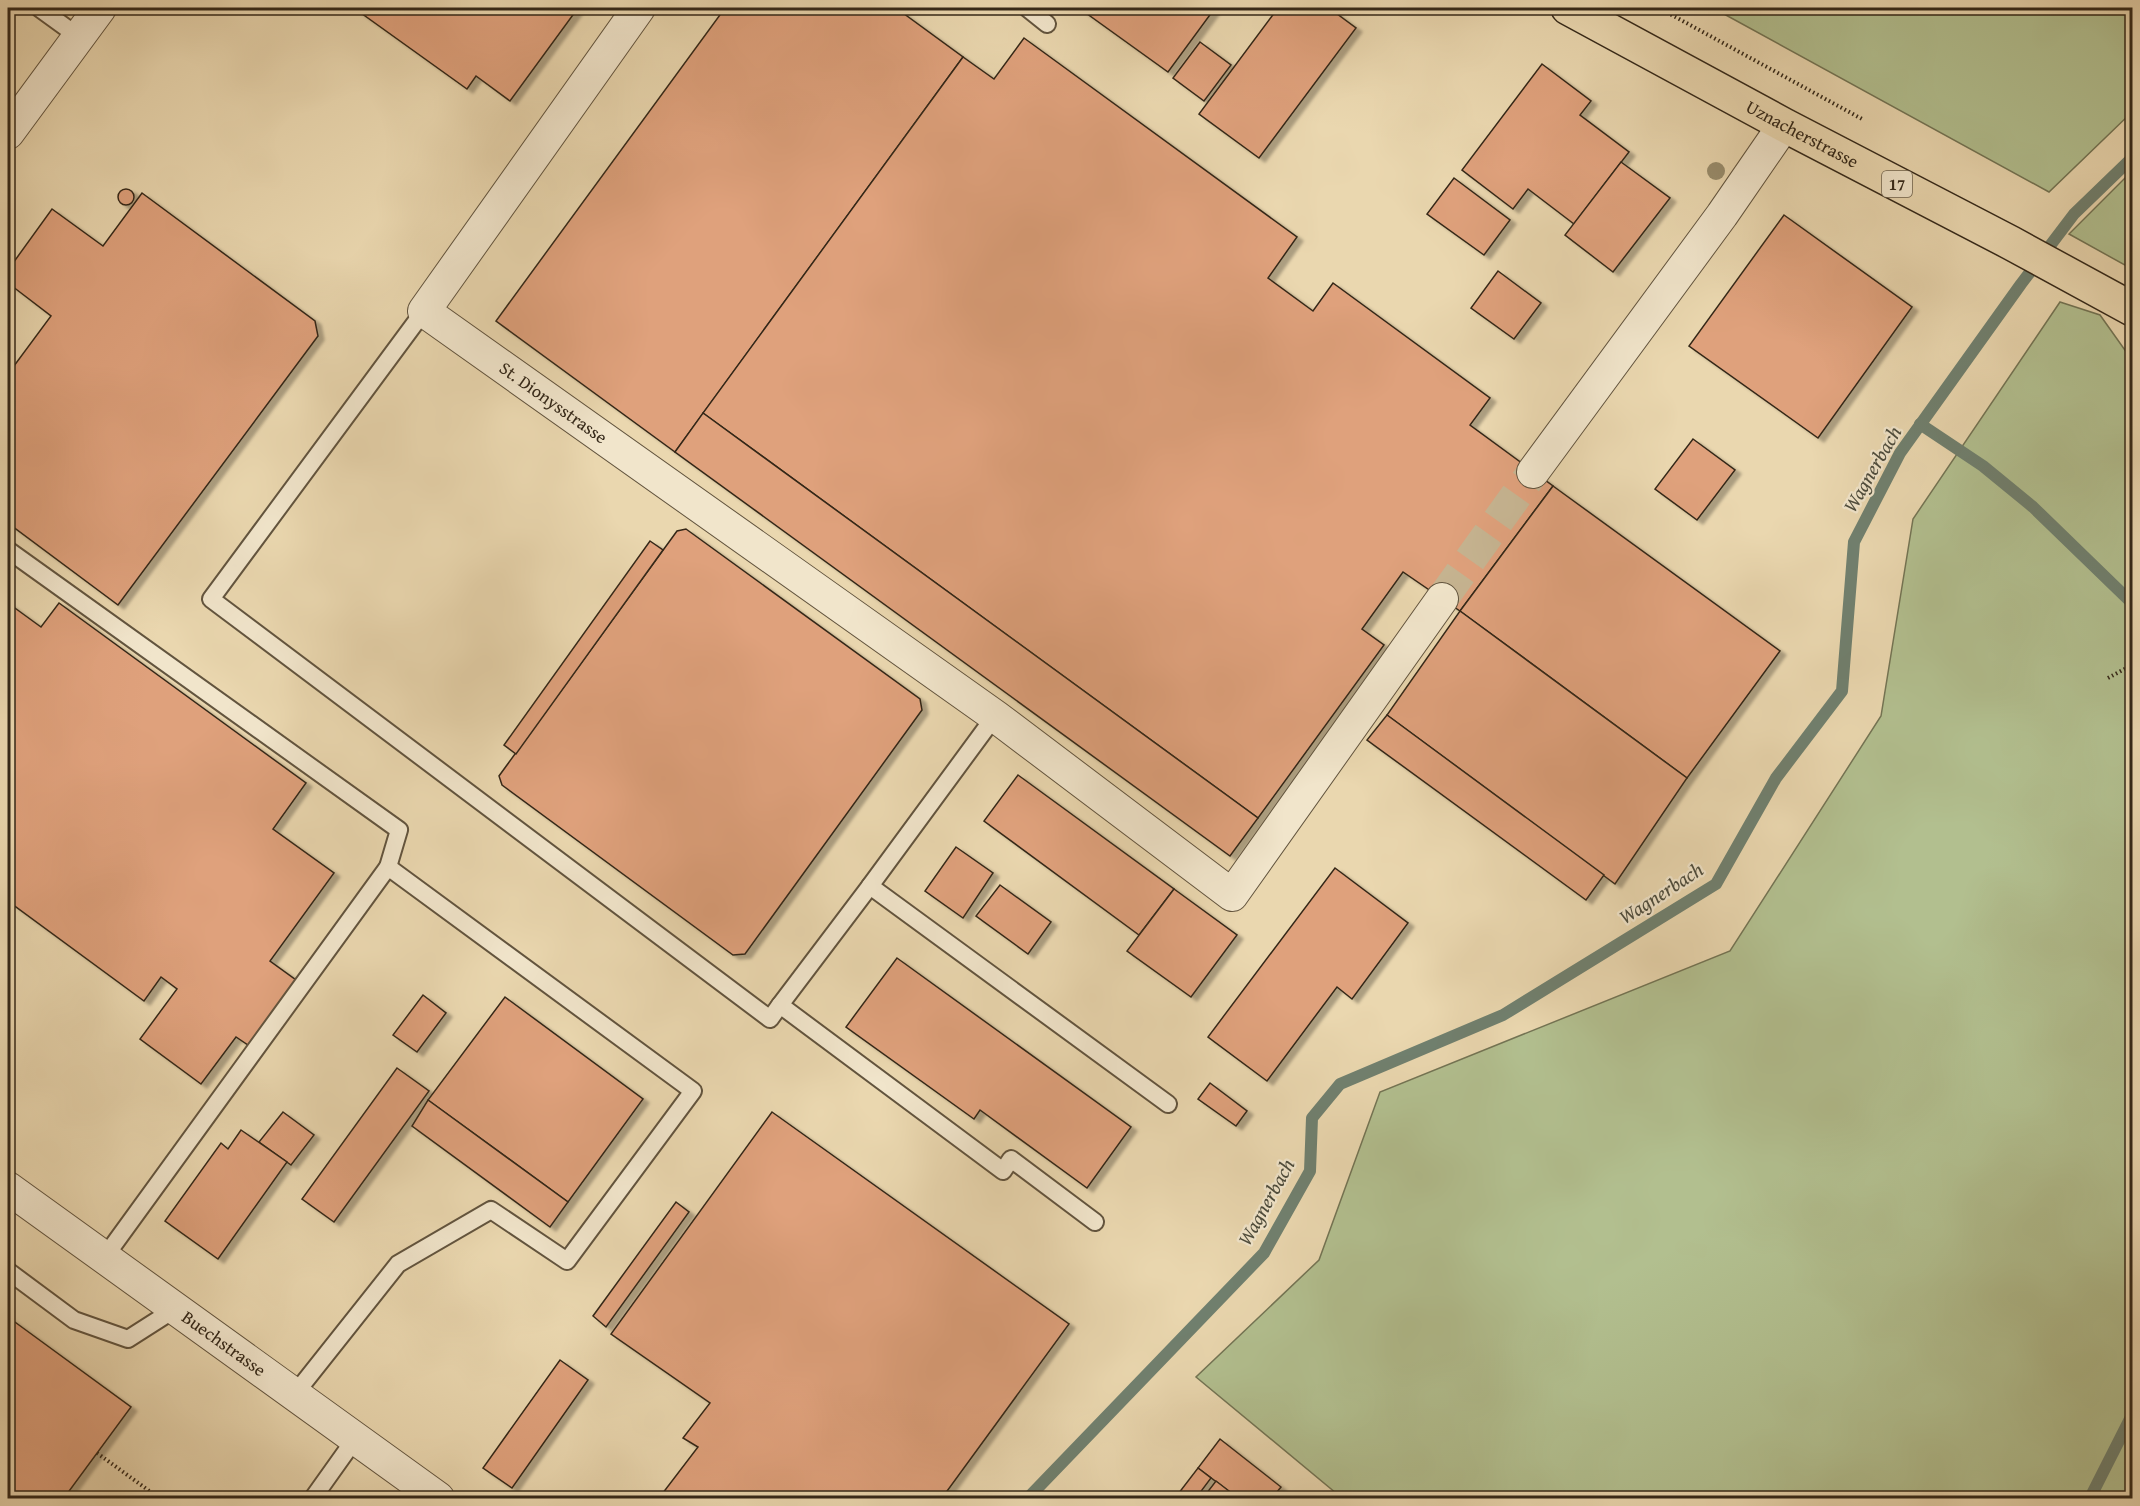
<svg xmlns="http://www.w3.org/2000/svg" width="2140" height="1506" font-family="'Gentium Book Plus',serif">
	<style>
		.green { fill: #b2bf8f; stroke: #737454; stroke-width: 1.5 }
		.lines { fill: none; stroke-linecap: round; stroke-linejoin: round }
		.stream { stroke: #70806f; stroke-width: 12 }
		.building { fill: #dfa17b; stroke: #342819; stroke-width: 1.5; filter: url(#shadow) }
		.minor-tunnel { stroke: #c6b491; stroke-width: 32; stroke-dasharray: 32 16; stroke-linecap: butt }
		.service-casing { stroke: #62543e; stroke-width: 20 }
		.minor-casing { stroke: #62543e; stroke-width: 34 }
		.primary-casing { stroke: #342819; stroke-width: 36 }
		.path { stroke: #342819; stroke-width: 4; stroke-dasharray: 1.5 3; stroke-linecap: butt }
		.service { stroke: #f1e5cb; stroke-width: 16 }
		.minor { stroke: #f1e5cb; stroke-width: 32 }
		.primary { stroke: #ead7af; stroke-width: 33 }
		.tree { fill: #988c6c }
		.labels { text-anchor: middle; stroke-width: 4.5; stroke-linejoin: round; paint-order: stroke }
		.shield { fill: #f1e5cb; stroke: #6d614e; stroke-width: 1.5 }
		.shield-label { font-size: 16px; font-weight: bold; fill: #342819 }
		.street-label { font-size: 18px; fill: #342819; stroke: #f1e5cb }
		.water-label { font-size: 20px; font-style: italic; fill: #4d4c3d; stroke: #f1e5cb }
	</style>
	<defs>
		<filter id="shadow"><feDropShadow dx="6" dy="4" stdDeviation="1.5" flood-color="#0004"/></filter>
	</defs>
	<rect width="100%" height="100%" fill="#ead7af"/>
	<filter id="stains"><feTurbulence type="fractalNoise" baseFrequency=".00333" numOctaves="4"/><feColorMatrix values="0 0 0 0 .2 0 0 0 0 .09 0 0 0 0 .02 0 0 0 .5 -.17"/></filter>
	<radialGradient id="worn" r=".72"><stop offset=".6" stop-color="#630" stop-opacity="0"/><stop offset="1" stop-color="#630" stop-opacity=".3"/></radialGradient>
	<g class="green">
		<path d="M1713,8H2132V112L2049,192Z"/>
		<path d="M2132,171V269L2069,234Z"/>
		<path d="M2060,302L2100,315L2132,360V1498H1342L1196,1377L1319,1260L1380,1092L1730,951L1881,716L1913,519Z"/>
	</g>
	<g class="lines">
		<g class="stream">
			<path d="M1920,424L1983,466L2033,507L2132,603"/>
			<path d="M1028,1498L1264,1253L1310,1171L1312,1118L1340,1084L1503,1015L1716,884L1776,778L1842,691L1854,542L1900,453L2021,284L2074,214L2132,158"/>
			<path d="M2090,1498L2132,1415"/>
		</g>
	</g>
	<g class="building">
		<path d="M354,8H578L510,101L476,76L467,89Z"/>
		<path d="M725,8H896L963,57L675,452L496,321Z"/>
		<path d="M1079,8H1215L1168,72Z"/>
		<path d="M1278,8H1329L1356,28L1259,158L1199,114Z"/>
		<path d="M1024,38L1297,237L1268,278L1313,311L1333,283L1490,398L1470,425L1553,486L1460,611L1403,572L1362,629L1384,645L1258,818L703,413L963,57L994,79Z"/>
		<path d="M1200,42L1231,65L1204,101L1173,78Z"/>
		<path d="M1542,64L1591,101L1580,115L1629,152L1574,224L1528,189L1513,209L1462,170Z"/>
		<path d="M1621,162L1670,198L1613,272L1565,235Z"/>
		<path d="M1454,178L1510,220L1484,255L1427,214Z"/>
		<circle cx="126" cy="197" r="8"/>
		<path d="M142,193L315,321L318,336L118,605L8,523V374L51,316L8,283V270L52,209L103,246Z"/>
		<path d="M1784,215L1912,307L1818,438L1689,346Z"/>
		<path d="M1498,271L1541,303L1514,339L1471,308Z"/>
		<path d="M703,413L1258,818L1230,856L675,452Z"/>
		<path d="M1693,439L1735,470L1697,520L1655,489Z"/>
		<path d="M1553,486L1780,651L1687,778L1460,611Z"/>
		<path d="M686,529L920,699L922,710L745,954L733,955L502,785L499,776L677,531Z"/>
		<path d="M650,541L663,550L516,754L504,745Z"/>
		<path d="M8,603L41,627L59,603L306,783L273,829L334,873L270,961L296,980L248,1045L236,1037L201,1084L140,1039L177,989L161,977L144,1001L8,901Z"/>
		<path d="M1460,611L1687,778L1615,884L1387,715Z"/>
		<path d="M1387,715L1604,875L1586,900L1367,740Z"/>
		<path d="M1018,775L1174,889L1139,935L984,821Z"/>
		<path d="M956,847L993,873L963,918L925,891Z"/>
		<path d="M1335,868L1408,923L1352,999L1337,987L1267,1081L1208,1037Z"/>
		<path d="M1000,885L1051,922L1028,954L976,916Z"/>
		<path d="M1174,889L1237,935L1191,997L1127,951Z"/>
		<path d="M897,958L1131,1127L1087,1188L980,1110L974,1119L846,1027Z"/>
		<path d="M423,995L446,1013L417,1052L393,1035Z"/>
		<path d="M505,997L643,1099L568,1202L428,1100Z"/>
		<path d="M397,1068L429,1091L334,1222L302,1199Z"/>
		<path d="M1210,1083L1247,1111L1236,1126L1198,1099Z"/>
		<path d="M428,1100L568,1202L550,1227L412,1126Z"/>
		<path d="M283,1112L314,1135L291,1165L259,1142Z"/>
		<path d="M772,1112L1069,1324L942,1498H838L833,1495L830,1498H659L698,1447L683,1438L710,1403L611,1334Z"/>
		<path d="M241,1130L287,1162L218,1259L165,1221L221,1143L228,1149Z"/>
		<path d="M676,1202L689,1212L606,1327L593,1316Z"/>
		<path d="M8,1317L131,1407L64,1498H8Z"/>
		<path d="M560,1360L588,1380L512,1488L483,1468Z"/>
		<path d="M1220,1439L1281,1487L1272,1498H1238L1198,1468Z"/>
		<path d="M1198,1468L1211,1478L1196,1498H1175Z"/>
		<path d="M1216,1481L1238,1498H1212L1206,1494Z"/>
	</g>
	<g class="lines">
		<path class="minor-tunnel" d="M1442,599L1533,472"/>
		<g class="service-casing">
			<g id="service">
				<path d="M39,8L79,37"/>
				<path d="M1027,8L1047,24"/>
				<path d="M424,311L211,599L770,1019L780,1005"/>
				<path d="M8,550L399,830L388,867"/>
				<path d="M995,716L870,886L1168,1104"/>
				<path d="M870,886L780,1005L1003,1171L1011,1159L1095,1222"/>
				<path d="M104,1258L388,867L693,1091L567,1261L491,1210L398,1264L294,1395"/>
				<path d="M8,1271L74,1320L128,1339L175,1309"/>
				<path d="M313,1498L355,1439"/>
			</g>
		</g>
		<g class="minor-casing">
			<g id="minor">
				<path id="s1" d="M639,8L424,311L995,716L1232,895L1442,599"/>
				<path d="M8,133L100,8"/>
				<path d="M1533,472L1722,215L1784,125"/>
				<path id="s2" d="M8,1188L438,1498"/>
			</g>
		</g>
		<g class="primary-casing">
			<g id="primary">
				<path id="s3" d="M1568,8L1784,125L2011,243L2132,309"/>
			</g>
		</g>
		<g class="path">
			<path d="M1659,8L1862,119"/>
			<path d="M2108,678L2132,665"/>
			<path d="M97,1453L159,1498"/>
		</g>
		<use href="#service" class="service"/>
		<use href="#minor" class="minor"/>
		<use href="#primary" class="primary"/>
	</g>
	<circle class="tree" cx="1716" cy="171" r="9"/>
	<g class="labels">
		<rect class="shield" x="1882" y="171" width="30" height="26" rx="4.5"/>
		<g class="shield-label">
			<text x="1897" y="190">17</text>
		</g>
		<g class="street-label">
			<text dy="6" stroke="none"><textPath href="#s3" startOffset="266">Uznacherstrasse</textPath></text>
			<text dy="6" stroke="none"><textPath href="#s1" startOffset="530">St. Dionysstrasse</textPath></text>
			<text dy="6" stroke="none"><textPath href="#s2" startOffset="266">Buechstrasse</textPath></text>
		</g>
		<g class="water-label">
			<text transform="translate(1872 469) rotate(-60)" y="7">Wagnerbach</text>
			<text transform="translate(1661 893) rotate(-33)" y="7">Wagnerbach</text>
			<text transform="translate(1266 1202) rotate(-61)" y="7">Wagnerbach</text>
		</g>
	</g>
	<rect width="2140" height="1506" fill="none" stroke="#ead7af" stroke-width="30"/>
	<rect x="9" y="9" width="2122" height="1488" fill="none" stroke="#342819" stroke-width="3"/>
	<rect x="15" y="15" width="2110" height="1476" fill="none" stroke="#342819" stroke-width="1.5"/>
	<rect width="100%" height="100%" filter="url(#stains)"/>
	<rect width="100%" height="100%" fill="url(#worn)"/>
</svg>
